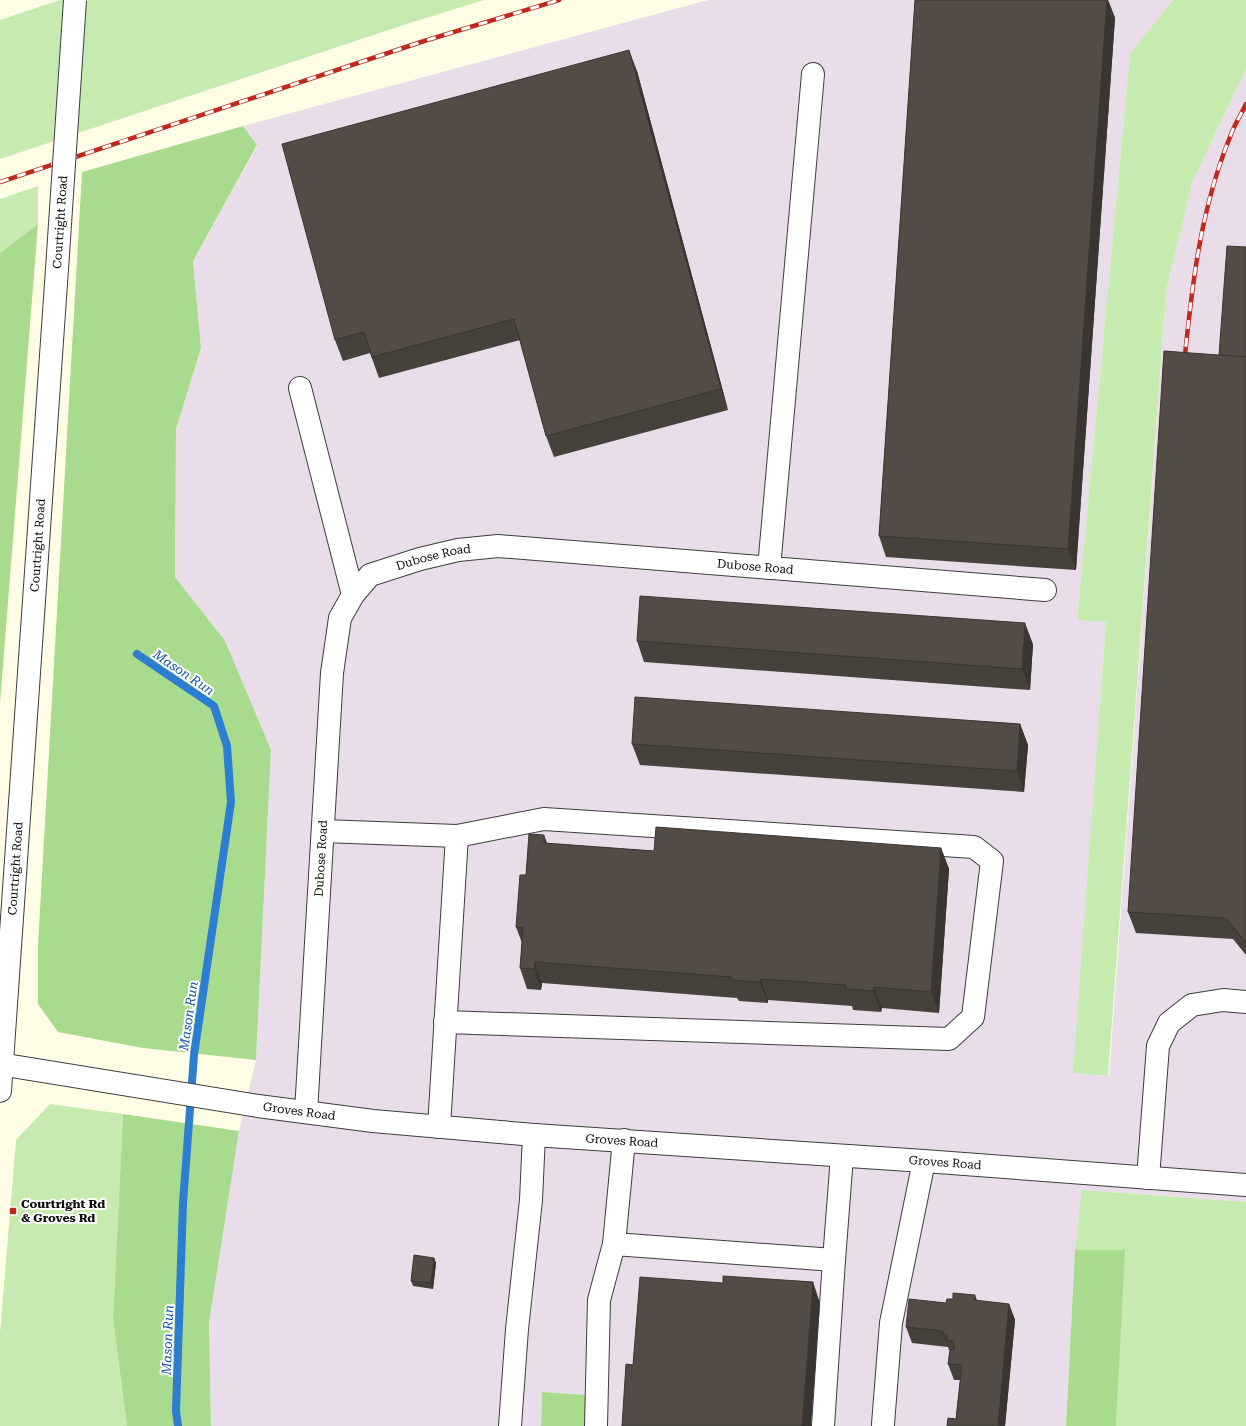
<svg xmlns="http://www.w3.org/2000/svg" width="1246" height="1426" font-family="'Roboto Serif',serif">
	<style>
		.industrial { fill: #eaddea }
		.green { fill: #c7eab0 }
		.forest { fill: #a8db8e }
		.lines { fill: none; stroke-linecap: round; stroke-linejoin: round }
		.stream { stroke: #2d7dd2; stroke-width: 8 }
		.minor-casing { stroke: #3d3d3d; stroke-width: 24 }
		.minor { stroke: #fff; stroke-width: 22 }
		.rail-casing { stroke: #be291e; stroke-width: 4.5 }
		.rail { stroke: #fff; stroke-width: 3; stroke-dasharray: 9; stroke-linecap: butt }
		.minor-bridge-casing { stroke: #3d3d3d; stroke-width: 24; stroke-linecap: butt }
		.minor-bridge { stroke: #fff; stroke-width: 22 }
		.wall { fill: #47413c }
		.shaded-wall { fill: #3a3531 }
		.building { fill: #534c46; stroke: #3a3531 }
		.poi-dot { fill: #be291e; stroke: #fff; stroke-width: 1.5 }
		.labels { text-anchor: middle; stroke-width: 4; stroke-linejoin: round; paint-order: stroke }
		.street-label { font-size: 12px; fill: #0a0a0a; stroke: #fff }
		.poi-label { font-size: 12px; font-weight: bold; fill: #0a0a0a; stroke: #fff; text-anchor: start }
		.water-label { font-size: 13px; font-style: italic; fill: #10509f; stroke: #fff }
	</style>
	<rect width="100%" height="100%" fill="#fffde6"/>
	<path class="industrial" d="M708,0H1173L1130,55L1077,620L1106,621L1074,1073L1109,1076L1166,292L1192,183L1246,69V1202L1083,1190L1075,1250L1066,1426H585V1395L542,1392L541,1426H211L209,1323L239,1131L256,1060L271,750L175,577L176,429L201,348L193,261L257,146L243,126Z"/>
	<g class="green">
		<path d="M60,0H484L413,22L0,159V20Z"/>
		<path d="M1173,0H1246V69L1192,183L1166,292L1108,1076L1073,1073L1106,622L1077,620L1130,54Z"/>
		<path d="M38,186V224L0,253V199Z"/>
		<path d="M50,1104L123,1114L113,1319L127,1426H0V1333L16,1140Z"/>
		<path d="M1082,1190L1246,1202V1426H1116L1124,1250H1075Z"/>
	</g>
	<g class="forest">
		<path d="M243,126L257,145L193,261L201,348L176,429L175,577L225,641L271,750L256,1060L143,1048L58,1032L38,1004V945L82,172Z"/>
		<path d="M38,224L0,703V253Z"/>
		<path d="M123,1114L239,1131L209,1323L211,1426H127L113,1319Z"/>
		<path d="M1075,1250H1125L1116,1426H1066Z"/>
		<path d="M542,1392L586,1395L585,1426H541Z"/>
	</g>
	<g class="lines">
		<path class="stream" d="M137,654L214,706L227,746L231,802L194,1055L183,1203L176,1411L178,1426"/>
		<g class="minor-casing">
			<g id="minor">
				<path d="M300,388L353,595"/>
				<path d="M769,568L813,74"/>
				<path d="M323,831L457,836L439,1127"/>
				<path d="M445,1022L949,1039L973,1017L992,861L974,847L544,819L457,836"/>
				<path id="s1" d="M0,1064L258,1106L373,1121L534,1135L924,1161L1246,1185"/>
				<path id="s2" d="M0,1091L57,269"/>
				<path id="s3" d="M306,1112L332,673L340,618L353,595L370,575L420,559L458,550L498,546L1045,590"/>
				<path d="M624,1140L614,1244L834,1260L842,1156"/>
				<path d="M1148,1178L1158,1046L1169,1023L1192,1005L1223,1000L1246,1002"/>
				<path d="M883,1424L891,1323L924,1161"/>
				<path d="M510,1426L517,1329L531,1200L534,1135"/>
				<path d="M596,1426L599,1300L614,1244"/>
				<path d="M823,1426L834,1260"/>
			</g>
		</g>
		<use href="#minor" class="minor"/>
		<g class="rail-casing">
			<g id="rail">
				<path d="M0,182L421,42L559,0"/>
				<path d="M1184,365C1192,285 1200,211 1230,137C1234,125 1241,115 1246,104"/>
			</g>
		</g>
		<use href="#rail" class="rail"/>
		<g class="minor-bridge-casing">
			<g id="minor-bridge">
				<path id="s4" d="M57,269L75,0"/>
			</g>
		</g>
		<use href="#minor-bridge" class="minor-bridge"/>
	</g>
	<g class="wall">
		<path d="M915,0H1108L1115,18L1076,570L886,557L879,536Z"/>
		<path d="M637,71L728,410L554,457L546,436L520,340L379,378L370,353L343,361L335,340Z"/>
		<path d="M1246,247V955L1233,939L1136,933L1128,912L1219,355Z"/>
		<path d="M637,641L1033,644L1030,690L644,662Z"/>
		<path d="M1020,724L1028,745L1024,792L640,765L632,744Z"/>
		<path d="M547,843L654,851L941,848L949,869L939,1013L882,1008L881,1012L853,1010L852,1006L768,1000V1003L739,1001L737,998L542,983L541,990L527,989L520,968L522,943L516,927L526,875Z"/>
		<path d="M434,1258L436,1263L433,1289L413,1286L411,1281Z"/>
		<path d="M977,1301L1009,1304L1015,1320L1005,1426H947L956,1419L960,1380H954L948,1364L950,1350H949L948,1347L912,1343L906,1327L946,1303Z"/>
	</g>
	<g class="shaded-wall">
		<path d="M1107,0H1108L1115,18L1076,570L1068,549Z"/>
		<path d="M629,50L637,71L728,410L721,389Z"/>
		<path d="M1025,623L1033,644L1030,690L1022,669Z"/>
		<path d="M1020,724L1028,745L1024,792L1017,771Z"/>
		<path d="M544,835L552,856L544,843Z"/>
		<path d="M941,848L949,869L939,1013L931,992Z"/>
		<path d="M535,962L542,983L541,990L534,969Z"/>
		<path d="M761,979L768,1000V1003L760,982Z"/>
		<path d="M874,987L882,1008L881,1012L873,991Z"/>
		<path d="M434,1258L436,1263L433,1289L431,1283Z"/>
		<path d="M813,1282L820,1303L811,1426H802Z"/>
		<path d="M975,1295L981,1311L974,1300Z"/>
		<path d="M1009,1304L1015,1320L1005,1426H998Z"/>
	</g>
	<g class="building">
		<path d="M915,0H1107L1068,549L879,536Z"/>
		<path d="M629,50L721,389L546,436L514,319L372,357L364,332L335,340L282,144Z"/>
		<path d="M1227,246L1246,247V357L1219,355Z"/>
		<path d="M1164,351L1246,357V943L1226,918L1128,912Z"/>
		<path d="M640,596L1025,623L1022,669L637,641Z"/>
		<path d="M635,697L1020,724L1017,771L632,744Z"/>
		<path d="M656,827L941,848L931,992L874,987L873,991L846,989V985L761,979L760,982L731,980V977L535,962L534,969L520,968L523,928L516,927L520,875H526L529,834L544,835V843L654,851Z"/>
		<path d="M414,1255L434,1258L431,1283L411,1281Z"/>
		<path d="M723,1276L813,1282L802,1426H622L626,1364L633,1365L640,1277L723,1283Z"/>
		<path d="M953,1293L975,1295L974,1300L1009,1304L998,1426H947L948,1418L956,1419L962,1365L948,1364L950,1350H954V1341L946,1340L947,1334H943V1331L906,1327L909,1299L946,1303L947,1299H953Z"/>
	</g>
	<rect class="poi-dot" x="9" y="1207" width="8" height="8" rx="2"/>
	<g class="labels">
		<g class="street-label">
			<text dy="4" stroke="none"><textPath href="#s4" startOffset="47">Courtright Road</textPath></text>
			<text dy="4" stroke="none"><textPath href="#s2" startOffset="547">Courtright Road</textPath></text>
			<text dy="4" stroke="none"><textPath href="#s3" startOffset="614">Dubose Road</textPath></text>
			<text dy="4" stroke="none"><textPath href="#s3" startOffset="938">Dubose Road</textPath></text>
			<text dy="4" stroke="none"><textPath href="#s3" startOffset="254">Dubose Road</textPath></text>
			<text dy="4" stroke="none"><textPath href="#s2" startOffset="223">Courtright Road</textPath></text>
			<text dy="4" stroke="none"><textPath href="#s1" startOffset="303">Groves Road</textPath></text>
			<text dy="4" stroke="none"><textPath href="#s1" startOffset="627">Groves Road</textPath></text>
			<text dy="4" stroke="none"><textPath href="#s1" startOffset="951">Groves Road</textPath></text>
		</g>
		<g class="poi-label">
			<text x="21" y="1208">Courtright Rd<tspan x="21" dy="14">&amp; Groves Rd</tspan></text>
		</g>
		<g class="water-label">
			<text transform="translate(184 672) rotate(34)" y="5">Mason Run</text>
			<text transform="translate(188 1016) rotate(-82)" y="5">Mason Run</text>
			<text transform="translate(167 1340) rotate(-88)" y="5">Mason Run</text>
		</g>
	</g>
</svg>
